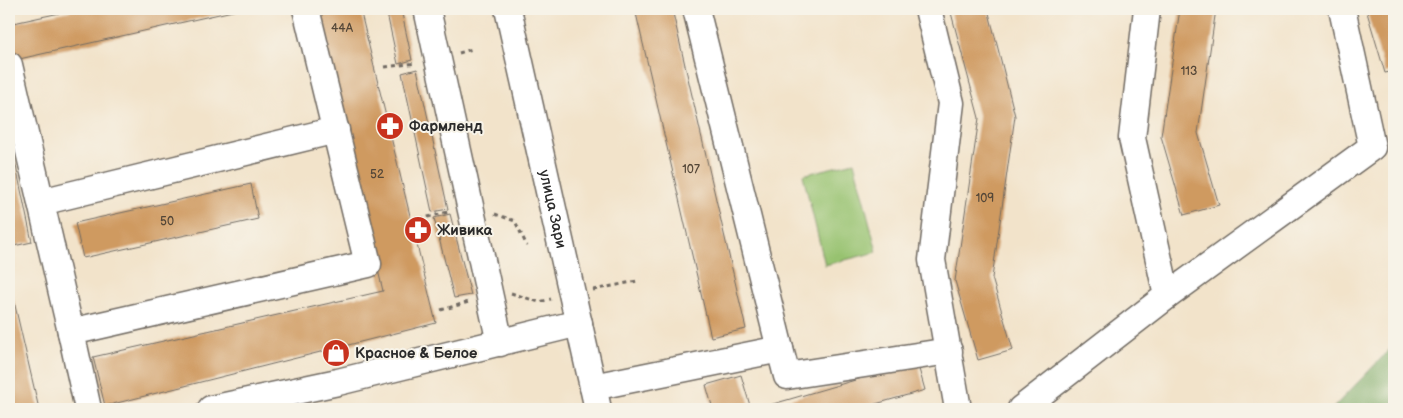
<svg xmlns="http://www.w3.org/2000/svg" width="1403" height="418" font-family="'Balsamiq Sans',sans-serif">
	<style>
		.green { fill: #97c26f; stroke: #61764d }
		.forest { fill: #79a862; stroke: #526a46 }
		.building { fill: #cf9a60 }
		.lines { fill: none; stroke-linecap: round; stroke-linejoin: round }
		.minor-casing { stroke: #716b63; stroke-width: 29 }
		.path { stroke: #716b63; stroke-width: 3; stroke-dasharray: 4 4; stroke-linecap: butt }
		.minor { stroke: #fff; stroke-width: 26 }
		.labels { text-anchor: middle; stroke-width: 4; stroke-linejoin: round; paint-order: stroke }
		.number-label { font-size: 12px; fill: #544738 }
		.poi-label { font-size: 15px; font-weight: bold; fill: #2b2b2b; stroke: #f7f3e8; text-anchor: start }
		.street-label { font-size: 15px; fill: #2b2b2b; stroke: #f7f3e8 }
	</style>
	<rect width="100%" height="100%" fill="#f7f3e8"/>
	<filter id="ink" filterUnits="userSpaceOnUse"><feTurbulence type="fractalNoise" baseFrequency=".02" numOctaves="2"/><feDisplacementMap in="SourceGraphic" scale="10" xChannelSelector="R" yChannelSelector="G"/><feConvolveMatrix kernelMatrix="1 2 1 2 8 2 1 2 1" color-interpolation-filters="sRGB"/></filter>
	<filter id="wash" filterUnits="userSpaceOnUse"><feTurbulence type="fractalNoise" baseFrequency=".0096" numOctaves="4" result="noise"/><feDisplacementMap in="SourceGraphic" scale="20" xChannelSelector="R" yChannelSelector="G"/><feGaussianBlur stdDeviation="1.12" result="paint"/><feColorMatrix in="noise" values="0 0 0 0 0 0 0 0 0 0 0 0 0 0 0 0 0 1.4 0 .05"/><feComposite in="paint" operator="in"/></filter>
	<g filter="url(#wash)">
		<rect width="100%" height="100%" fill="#f2e3ca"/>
		<path class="green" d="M854,162L877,252L825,265L803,175Z"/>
		<path class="forest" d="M1394,345V409H1332Z"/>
		<g id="blocks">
			<g class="building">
				<path d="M78,9H237V10L15,60L9,24Z"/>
				<path d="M316,9H360L436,323L105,406L93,357L383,291Z"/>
				<path d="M386,9H401L412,60L398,64Z"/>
				<path d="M635,9H672L746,329L711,337Z"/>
				<path d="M950,9H988L1015,116L992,278L1013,350L978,360L955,281L979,118Z"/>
				<path d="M1180,9H1216L1198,133L1219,205L1184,215L1161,136Z"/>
				<path d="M1366,9H1394V71L1385,73Z"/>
				<path d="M417,69L448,209L432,212L402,73Z"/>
				<path d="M9,133L32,242L9,247Z"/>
				<path d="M251,184L258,219L83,258L75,223Z"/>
				<path d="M450,214L471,295L454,298L434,218Z"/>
				<path d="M9,284H10L39,409H9Z"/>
				<path d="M917,362L925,390L858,409H756Z"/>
				<path d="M741,375L751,409H713L706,385Z"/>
			</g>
		</g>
	</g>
	<g filter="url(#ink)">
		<use href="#blocks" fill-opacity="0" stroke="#716b63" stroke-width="1"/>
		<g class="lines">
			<g class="minor-casing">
				<g id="minor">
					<path d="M427,9L500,343"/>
					<path id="s1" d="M508,9L598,409"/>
					<path d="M928,9L951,103L932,260L958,409"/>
					<path d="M9,65L71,332"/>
					<path d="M41,202L336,130"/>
					<path d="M1167,296L1372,147L1342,9"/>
					<path d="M780,349L787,376L949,351"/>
					<path d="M593,387L780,349L696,9"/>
					<path d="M88,409L71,332L368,264L306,9"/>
					<path d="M211,409L338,382L579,323"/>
					<path d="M1021,409L1167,296L1132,138L1147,9"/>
				</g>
			</g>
			<g class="path">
				<path d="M459,53L472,49"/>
				<path d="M385,67L416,63"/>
				<path d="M495,214L515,221L527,246"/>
				<path d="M420,219L448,212"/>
				<path d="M593,290L637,281"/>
				<path d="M511,293L539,302L551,299"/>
				<path d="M441,310L469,302"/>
			</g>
			<use href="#minor" class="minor"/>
		</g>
	</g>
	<defs>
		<g id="pharmacy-disc" transform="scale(1.4375)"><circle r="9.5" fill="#c8321e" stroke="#f7f3e8"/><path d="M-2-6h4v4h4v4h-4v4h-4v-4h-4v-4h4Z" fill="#fff"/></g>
		<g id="shop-disc" transform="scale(1.4375)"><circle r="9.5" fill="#c8321e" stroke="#f7f3e8"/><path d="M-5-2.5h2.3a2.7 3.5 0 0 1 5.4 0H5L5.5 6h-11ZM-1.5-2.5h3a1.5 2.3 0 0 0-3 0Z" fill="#fff"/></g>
	</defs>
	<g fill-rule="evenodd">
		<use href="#pharmacy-disc" x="390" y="126"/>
		<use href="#pharmacy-disc" x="418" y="230"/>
		<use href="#shop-disc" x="336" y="353"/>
	</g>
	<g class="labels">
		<g class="number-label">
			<text x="342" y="32">44А</text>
			<text x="1189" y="75">113</text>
			<text x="691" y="173">107</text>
			<text x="377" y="178">52</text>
			<text x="985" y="202">109</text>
			<text x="167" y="225">50</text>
		</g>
		<g class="poi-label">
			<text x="409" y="131">Фармленд</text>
			<text x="437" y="235">Живика</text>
			<text x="355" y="358">Красное &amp; Белое</text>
		</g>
		<g class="street-label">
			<text dy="5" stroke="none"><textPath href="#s1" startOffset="205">улица Зари</textPath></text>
		</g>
	</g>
	<rect width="1403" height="418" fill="none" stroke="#f7f3e8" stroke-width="30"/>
</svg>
